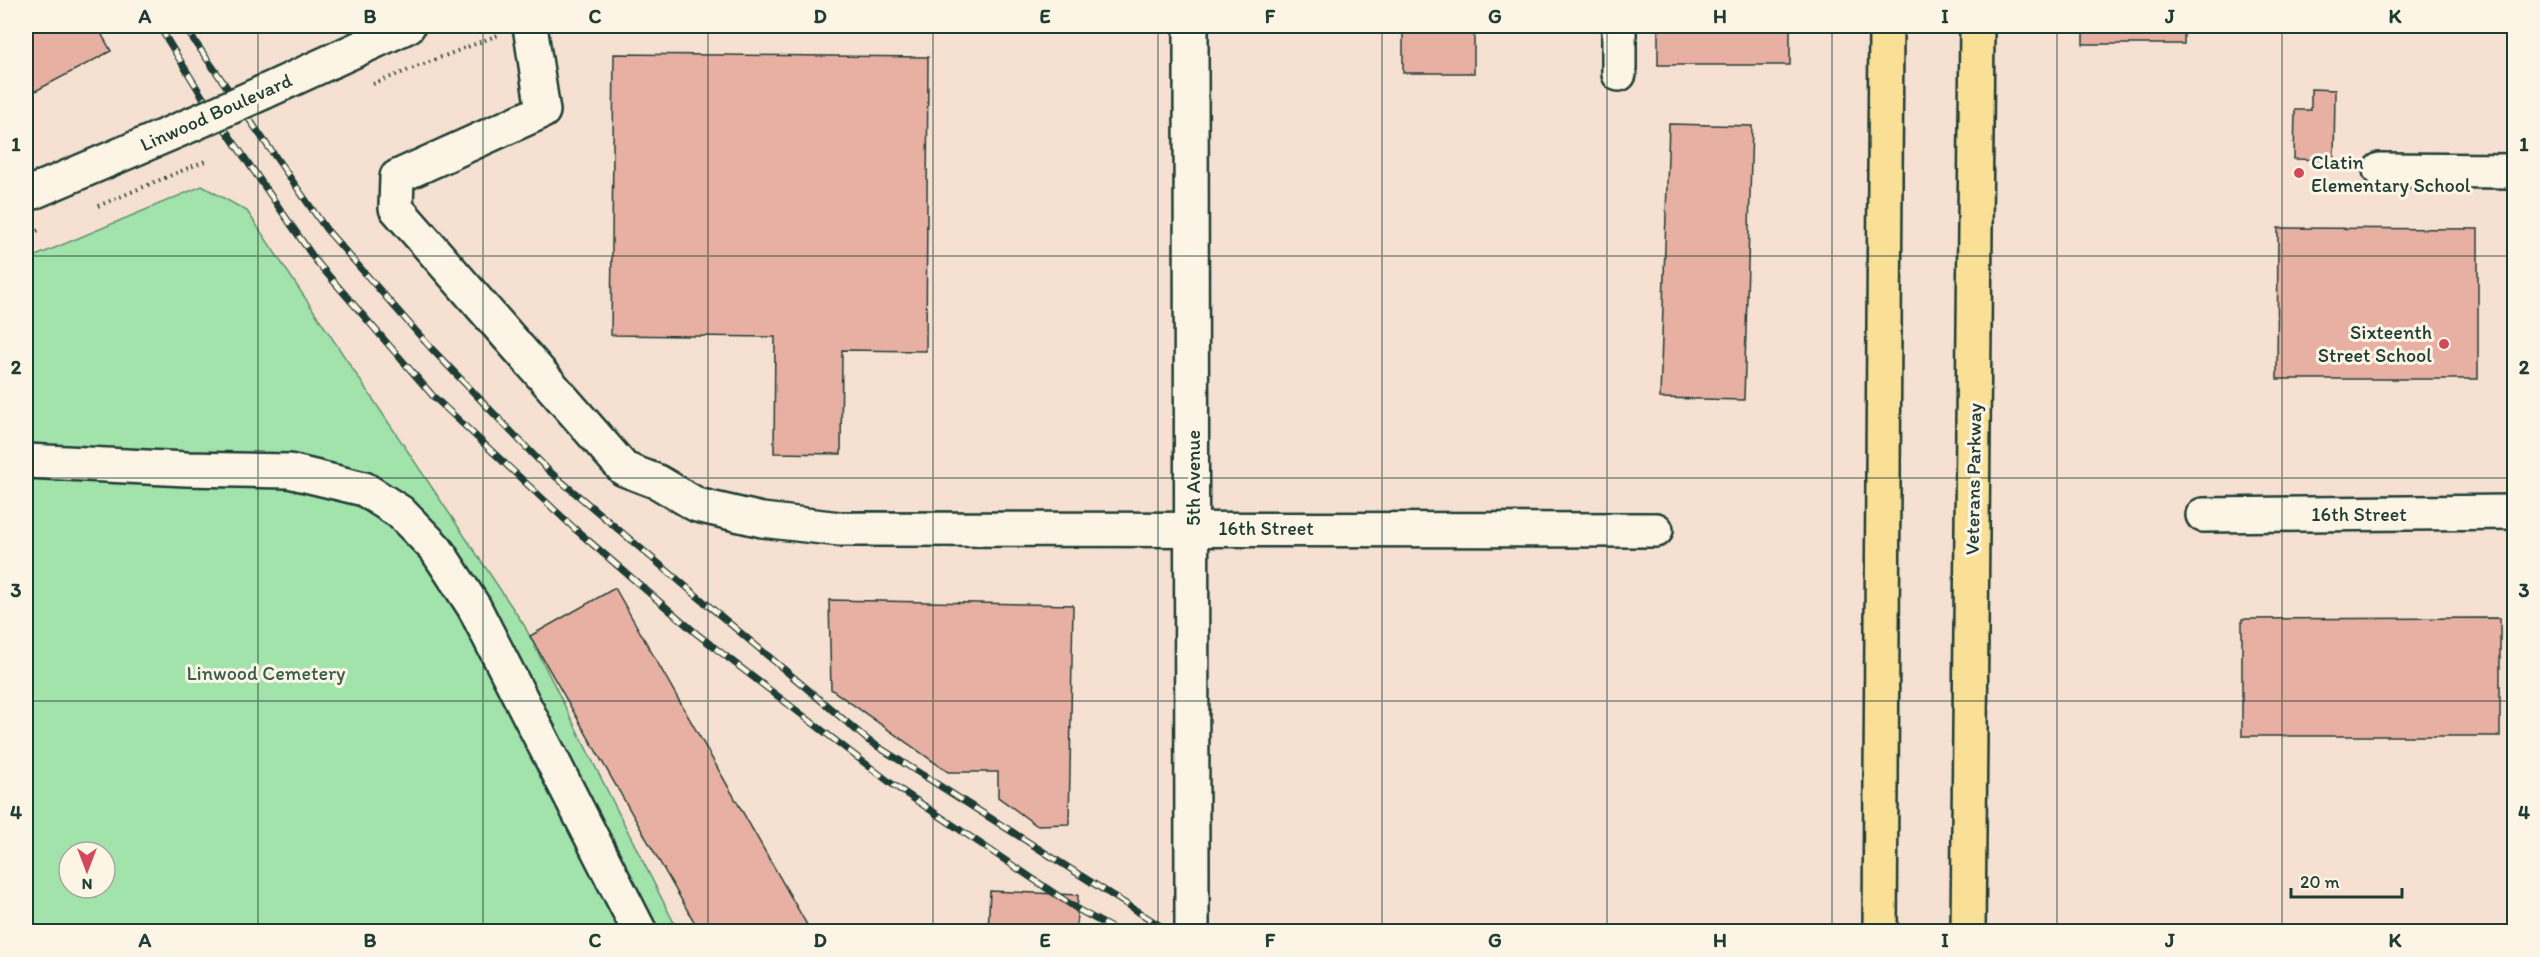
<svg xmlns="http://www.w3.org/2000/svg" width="2540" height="957" font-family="Itim,sans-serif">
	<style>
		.green { fill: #a2e2ab; stroke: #609070; stroke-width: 1.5; fill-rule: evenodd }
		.building { fill: #e8afa3; stroke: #1f3d34; stroke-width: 1.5 }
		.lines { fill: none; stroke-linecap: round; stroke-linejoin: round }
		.minor-casing { stroke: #1f3d34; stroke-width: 38 }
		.major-casing { stroke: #1f3d34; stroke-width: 38 }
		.path { stroke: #1f3d34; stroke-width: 4; stroke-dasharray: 1.5 4.5; stroke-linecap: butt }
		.minor { stroke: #fcf5e5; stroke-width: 33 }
		.major { stroke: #fadf96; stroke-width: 33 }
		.rail-casing { stroke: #1f3d34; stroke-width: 7 }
		.rail { stroke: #fcf5e5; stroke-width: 4.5; stroke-dasharray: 14; stroke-linecap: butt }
		.minor-bridge-casing { stroke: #1f3d34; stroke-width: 38; stroke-linecap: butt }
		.minor-bridge { stroke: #fcf5e5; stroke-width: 33 }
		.grid { fill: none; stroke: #1f3d34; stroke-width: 1.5; stroke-opacity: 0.55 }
		.poi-dot { fill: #d1495b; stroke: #fcf5e5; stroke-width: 2 }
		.labels { text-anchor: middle; stroke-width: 6; stroke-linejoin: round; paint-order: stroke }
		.street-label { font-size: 20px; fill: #1f3d34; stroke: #fcf5e5 }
		.poi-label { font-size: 20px; fill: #1f3d34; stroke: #fcf5e5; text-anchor: start }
		.park-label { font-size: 20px; fill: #395e4c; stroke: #fcf5e5 }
		.neatline { fill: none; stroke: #1f3d34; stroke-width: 2 }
		.grid-label { font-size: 20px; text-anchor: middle; font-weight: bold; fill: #1f3d34 }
	</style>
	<rect width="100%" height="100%" fill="#f6e0d1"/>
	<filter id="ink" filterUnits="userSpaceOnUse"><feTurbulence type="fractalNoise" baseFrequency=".0167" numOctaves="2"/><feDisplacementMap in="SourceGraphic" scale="12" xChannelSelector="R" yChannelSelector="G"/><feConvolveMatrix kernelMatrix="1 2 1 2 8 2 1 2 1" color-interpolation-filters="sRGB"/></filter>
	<g filter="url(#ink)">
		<path class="green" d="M202,186L247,211L524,625L678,931L26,932V260ZM69,852H105V888H69Z"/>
		<g class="building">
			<path d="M26,26H97L111,51L26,96Z"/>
			<rect x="1403" y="26" width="71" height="47"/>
			<rect x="1658" y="26" width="132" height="39"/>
			<rect x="2083" y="26" width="101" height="18"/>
			<path d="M614,54L928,57L926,351L842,350L841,454L774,453L775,337L611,335Z"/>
			<path d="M2311,89L2335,90L2334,160L2294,159L2295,110H2311Z"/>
			<path d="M1669,124L1752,126L1744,400L1660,398Z"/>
			<path d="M2278,228L2478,229V379H2277Z"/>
			<path d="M615,588L811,932H700L530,636Z"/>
			<path d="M829,600L1073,605L1069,824L1036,825L998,797V772H948L831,689Z"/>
			<path d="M2500,618V736H2242V619Z"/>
			<path d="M990,891L1078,895L1076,932H988Z"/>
		</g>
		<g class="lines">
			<g class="minor-casing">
				<g id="minor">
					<path d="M530,26L543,111L397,177L396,208L624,469L658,482L697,505L762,520L840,529L1656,530"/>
					<path d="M1191,26L1192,932"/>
					<path d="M1619,26V74"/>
					<path d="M264,92L408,26"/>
					<path d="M2380,170L2514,171"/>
					<path d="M26,195L195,123"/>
					<path d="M26,461L186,469L289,471L364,489L400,512L436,549L474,607L640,932"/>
					<path d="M2203,515L2514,512"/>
				</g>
			</g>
			<g class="major-casing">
				<g id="major">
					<path d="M1880,932L1886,26"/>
					<path d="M1968,932L1977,26"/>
				</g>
			</g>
			<g class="path">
				<path d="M373,84L498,35"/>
				<path d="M98,206L205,161"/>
				<path d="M26,236L39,230"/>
			</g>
			<use href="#minor" class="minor"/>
			<use href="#major" class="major"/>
			<g class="rail-casing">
				<g id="rail">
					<path d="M159,26L202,96L316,261L433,396L575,529L697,634L892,784L1079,910L1119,932"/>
					<path d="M184,26L326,229L430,347L549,471L869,741L1170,932"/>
				</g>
			</g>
			<use href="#rail" class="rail"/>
			<g class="minor-bridge-casing">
				<path id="minor-bridge" d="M195,123L264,92"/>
			</g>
			<use href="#minor-bridge" class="minor-bridge"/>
		</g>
	</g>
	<path class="grid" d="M258,26V932M483,26V932M708,26V932M933,26V932M1158,26V932M1382,26V932M1607,26V932M1832,26V932M2057,26V932M2282,26V932M26,256H2514M26,478H2514M26,701H2514"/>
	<g class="poi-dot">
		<circle cx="2299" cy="173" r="6"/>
		<circle cx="2444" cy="344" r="6"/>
	</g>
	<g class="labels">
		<g class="street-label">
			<text transform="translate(216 112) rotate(-24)" y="7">Linwood Boulevard</text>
			<text transform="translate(1193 478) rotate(-90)" y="7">5th Avenue</text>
			<text transform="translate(1973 479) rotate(-89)" y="7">Veterans Parkway</text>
			<text x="2359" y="521">16th Street</text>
			<text x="1266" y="535">16th Street</text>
		</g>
		<g class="poi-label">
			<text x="2311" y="169">Clatin<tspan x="2311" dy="23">Elementary School</tspan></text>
			<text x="2432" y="339" text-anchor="end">Sixteenth<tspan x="2432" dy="23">Street School</tspan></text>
		</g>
		<g class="park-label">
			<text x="266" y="680">Linwood Cemetery</text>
		</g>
	</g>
	<rect width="2540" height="957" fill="none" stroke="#fcf5e5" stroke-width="66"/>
	<g transform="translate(87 870) rotate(180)"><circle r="28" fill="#fcf5e5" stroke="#a4ab9e" stroke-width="1.5"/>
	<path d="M0-4.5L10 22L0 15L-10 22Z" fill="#d1495b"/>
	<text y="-9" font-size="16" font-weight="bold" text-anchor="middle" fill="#1f3d34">N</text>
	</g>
	<path d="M2291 888v9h111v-9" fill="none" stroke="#1f3d34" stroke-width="3"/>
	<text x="2300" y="888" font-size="18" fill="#1f3d34" stroke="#fcf5e5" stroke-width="4.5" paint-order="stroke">20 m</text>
	<rect x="33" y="33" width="2474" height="891" class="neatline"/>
	<g class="grid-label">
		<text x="145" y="23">A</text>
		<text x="370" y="23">B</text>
		<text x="595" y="23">C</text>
		<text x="820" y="23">D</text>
		<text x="1045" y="23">E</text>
		<text x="1270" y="23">F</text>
		<text x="1495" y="23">G</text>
		<text x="1720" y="23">H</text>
		<text x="1945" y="23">I</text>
		<text x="2170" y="23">J</text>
		<text x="2395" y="23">K</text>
		<text x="16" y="151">1</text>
		<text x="2524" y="151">1</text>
		<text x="16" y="374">2</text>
		<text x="2524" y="374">2</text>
		<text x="16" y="597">3</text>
		<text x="2524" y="597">3</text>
		<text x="16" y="819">4</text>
		<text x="2524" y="819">4</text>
		<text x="145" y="947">A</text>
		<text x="370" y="947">B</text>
		<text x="595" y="947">C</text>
		<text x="820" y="947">D</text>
		<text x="1045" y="947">E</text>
		<text x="1270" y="947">F</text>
		<text x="1495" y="947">G</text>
		<text x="1720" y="947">H</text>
		<text x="1945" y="947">I</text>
		<text x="2170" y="947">J</text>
		<text x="2395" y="947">K</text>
	</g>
</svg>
